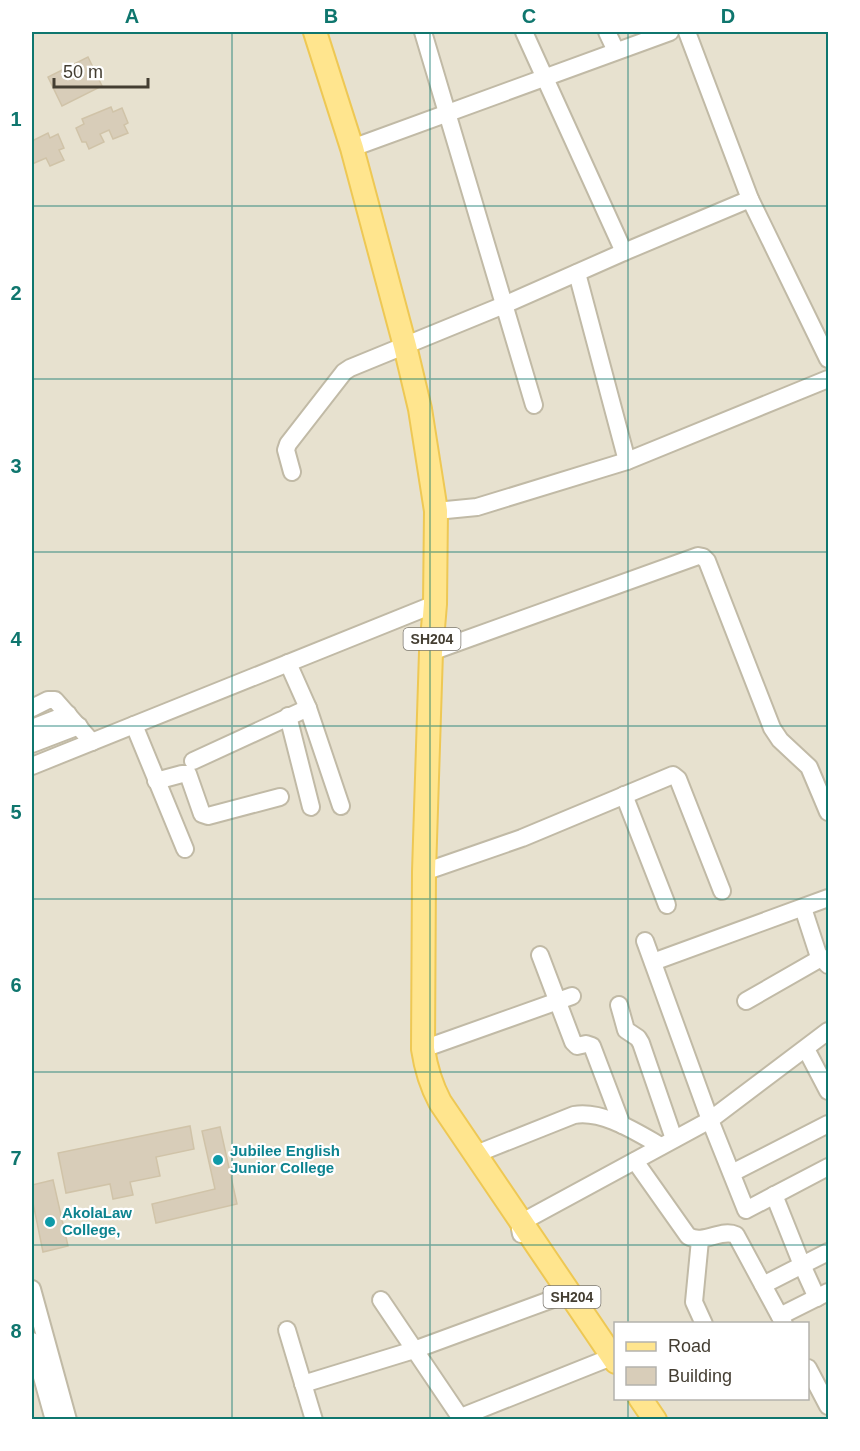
<svg xmlns="http://www.w3.org/2000/svg" width="860" height="1451" font-family="Helvetica,sans-serif">
	<style>
		.residential { fill: #e7e1cf; fill-rule: evenodd }
		.building { fill: #d8cdb9; stroke: #d0c3a8; stroke-width: 1.5 }
		.lines { fill: none; stroke-linecap: round; stroke-linejoin: round }
		.minor-casing { stroke: #c1baa6; stroke-width: 20 }
		.major-casing { stroke: #eec854; stroke-width: 26 }
		.minor { stroke: #fff; stroke-width: 16 }
		.major { stroke: #ffe58e; stroke-width: 22 }
		.grid { fill: none; stroke: #0f766e; stroke-width: 1.5; stroke-opacity: 0.55 }
		.culture-dot { fill: #0f9aa8; stroke: #fff; stroke-width: 2 }
		.labels { text-anchor: middle; stroke-width: 4.5; stroke-linejoin: round; paint-order: stroke }
		.shield { fill: #fff; stroke: #7c7870; stroke-width: 1.5 }
		.shield-label { font-size: 14px; font-weight: bold; fill: #443e32 }
		.culture-label { font-size: 15px; font-weight: bold; fill: #0d838f; stroke: #fff; text-anchor: start }
		.neatline { fill: none; stroke: #0f766e; stroke-width: 2 }
		.grid-label { font-size: 20px; text-anchor: middle; font-weight: bold; fill: #0f766e }
	</style>
	<rect width="100%" height="100%" fill="#f2eee1"/>
	<path class="residential" d="M32,32H828V1419H32ZM616,1324H808V1398H616Z"/>
	<g class="building">
		<path d="M88,57L102,86L62,106L48,77Z"/>
		<path d="M111,107L113,112L122,108L128,123L124,125L128,133L113,139L109,130L100,134L104,142L89,149L86,142H82L76,128L84,124L82,119Z"/>
		<path d="M48,133L50,138L58,134L64,148L59,150L64,160L50,166L46,158L32,164V141Z"/>
		<path d="M190,1126L194,1149L156,1157L160,1176L130,1182L133,1195L113,1199L110,1184L66,1193L58,1153Z"/>
		<path d="M220,1127L237,1204L156,1223L152,1204L215,1189L202,1131Z"/>
		<path d="M53,1180L68,1246L43,1252L32,1198V1185Z"/>
	</g>
	<g class="lines">
		<g class="minor-casing">
			<g id="minor">
				<path d="M423,32L534,405"/>
				<path d="M524,32L624,252L750,199"/>
				<path d="M607,32L616,51"/>
				<path d="M687,32L750,199L828,359"/>
				<path d="M352,148L670,32"/>
				<path d="M577,273L627,461"/>
				<path d="M292,472L286,450L288,444L344,372L350,368L504,305L624,252"/>
				<path d="M436,511L477,507L627,461L828,379"/>
				<path d="M431,652L698,556L703,557L707,561L772,728L780,740L809,767L828,812"/>
				<path d="M288,663L308,708L341,806"/>
				<path d="M32,708L48,700H55L92,742"/>
				<path d="M288,716L311,807"/>
				<path d="M134,725L185,849"/>
				<path d="M32,728L68,714"/>
				<path d="M32,744L79,726"/>
				<path d="M193,761L308,708"/>
				<path d="M32,766L435,604"/>
				<path d="M156,781L182,774H188L202,814L208,816L280,797"/>
				<path d="M624,795L667,905"/>
				<path d="M424,872L522,838L673,775L678,779L722,891"/>
				<path d="M803,908L818,954L828,965"/>
				<path d="M645,941L710,1120L746,1210L828,1167"/>
				<path d="M540,955L573,1042L577,1046L586,1044L592,1046L622,1125"/>
				<path d="M653,962L828,898"/>
				<path d="M746,1001L821,958"/>
				<path d="M619,1005L626,1030L638,1038L641,1043L674,1139"/>
				<path d="M423,1049L572,996"/>
				<path d="M806,1049L828,1091"/>
				<path d="M476,1154L574,1115C603,1110 636,1132 661,1146"/>
				<path d="M635,1161L688,1236C704,1245 721,1228 736,1235L784,1324"/>
				<path d="M732,1173L828,1124"/>
				<path d="M774,1195L802,1265L817,1298"/>
				<path d="M521,1234L520,1229L522,1222L710,1120L828,1031"/>
				<path d="M700,1240L694,1302L704,1324"/>
				<path d="M763,1285L828,1252"/>
				<path d="M32,1289L68,1420"/>
				<path d="M381,1300L462,1420"/>
				<path d="M780,1316L828,1292"/>
				<path d="M287,1330L314,1420"/>
				<path d="M32,1341L54,1420"/>
				<path d="M808,1368L828,1406"/>
				<path d="M303,1384L414,1350L561,1296"/>
				<path d="M461,1417L604,1360"/>
			</g>
		</g>
		<g class="major-casing">
			<g id="major">
				<path d="M315,32L352,148L405,346L420,409L436,511L435,604L431,652L424,872L423,1049C426,1069 431,1085 440,1102L616,1362"/>
				<path d="M640,1398L655,1420"/>
			</g>
		</g>
		<use href="#minor" class="minor"/>
		<use href="#major" class="major"/>
	</g>
	<path class="grid" d="M232,32V1420M430,32V1420M628,32V1324M32,206H828M32,379H828M32,552H828M32,726H828M32,899H828M32,1072H828M32,1245H828M628,1398V1420"/>
	<g class="culture-dot">
		<circle cx="218" cy="1160" r="6"/>
		<circle cx="50" cy="1222" r="6"/>
	</g>
	<g class="labels">
		<g class="shield">
			<rect x="403.5" y="628" width="57" height="22" rx="4.5"/>
			<rect x="543.5" y="1286" width="57" height="22" rx="4.5"/>
		</g>
		<g class="shield-label">
			<text x="432" y="644">SH204</text>
			<text x="572" y="1302">SH204</text>
		</g>
		<g class="culture-label">
			<text x="230" y="1156">Jubilee English<tspan x="230" dy="17">Junior College</tspan></text>
			<text x="62" y="1218">AkolaLaw<tspan x="62" dy="17">College,</tspan></text>
		</g>
	</g>
	<rect width="860" height="1451" fill="none" stroke="#ffffff" stroke-width="66"/>
	<rect x="614" y="1322" width="195" height="78" fill="#ffffff" stroke="#b4b2ad" stroke-width="1.5"/>
	<rect x="626" y="1342" width="30" height="9" fill="#ffe58e" stroke="#b4b2ad" stroke-width="1.5"/>
	<text x="668" y="1352" font-size="18" fill="#443e32">Road</text>
	<rect x="626" y="1367" width="30" height="18" fill="#d8cdb9" stroke="#b4b2ad" stroke-width="1.5"/>
	<text x="668" y="1382" font-size="18" fill="#443e32">Building</text>
	<path d="M54 78v9h94v-9" fill="none" stroke="#443e32" stroke-width="3"/>
	<text x="63" y="78" font-size="18" fill="#443e32" stroke="#ffffff" stroke-width="4.5" paint-order="stroke">50 m</text>
	<rect x="33" y="33" width="794" height="1385" class="neatline"/>
	<g class="grid-label">
		<text x="132" y="23">A</text>
		<text x="331" y="23">B</text>
		<text x="529" y="23">C</text>
		<text x="728" y="23">D</text>
		<text x="16" y="126">1</text>
		<text x="16" y="300">2</text>
		<text x="16" y="473">3</text>
		<text x="16" y="646">4</text>
		<text x="16" y="819">5</text>
		<text x="16" y="992">6</text>
		<text x="16" y="1165">7</text>
		<text x="16" y="1338">8</text>
	</g>
</svg>
